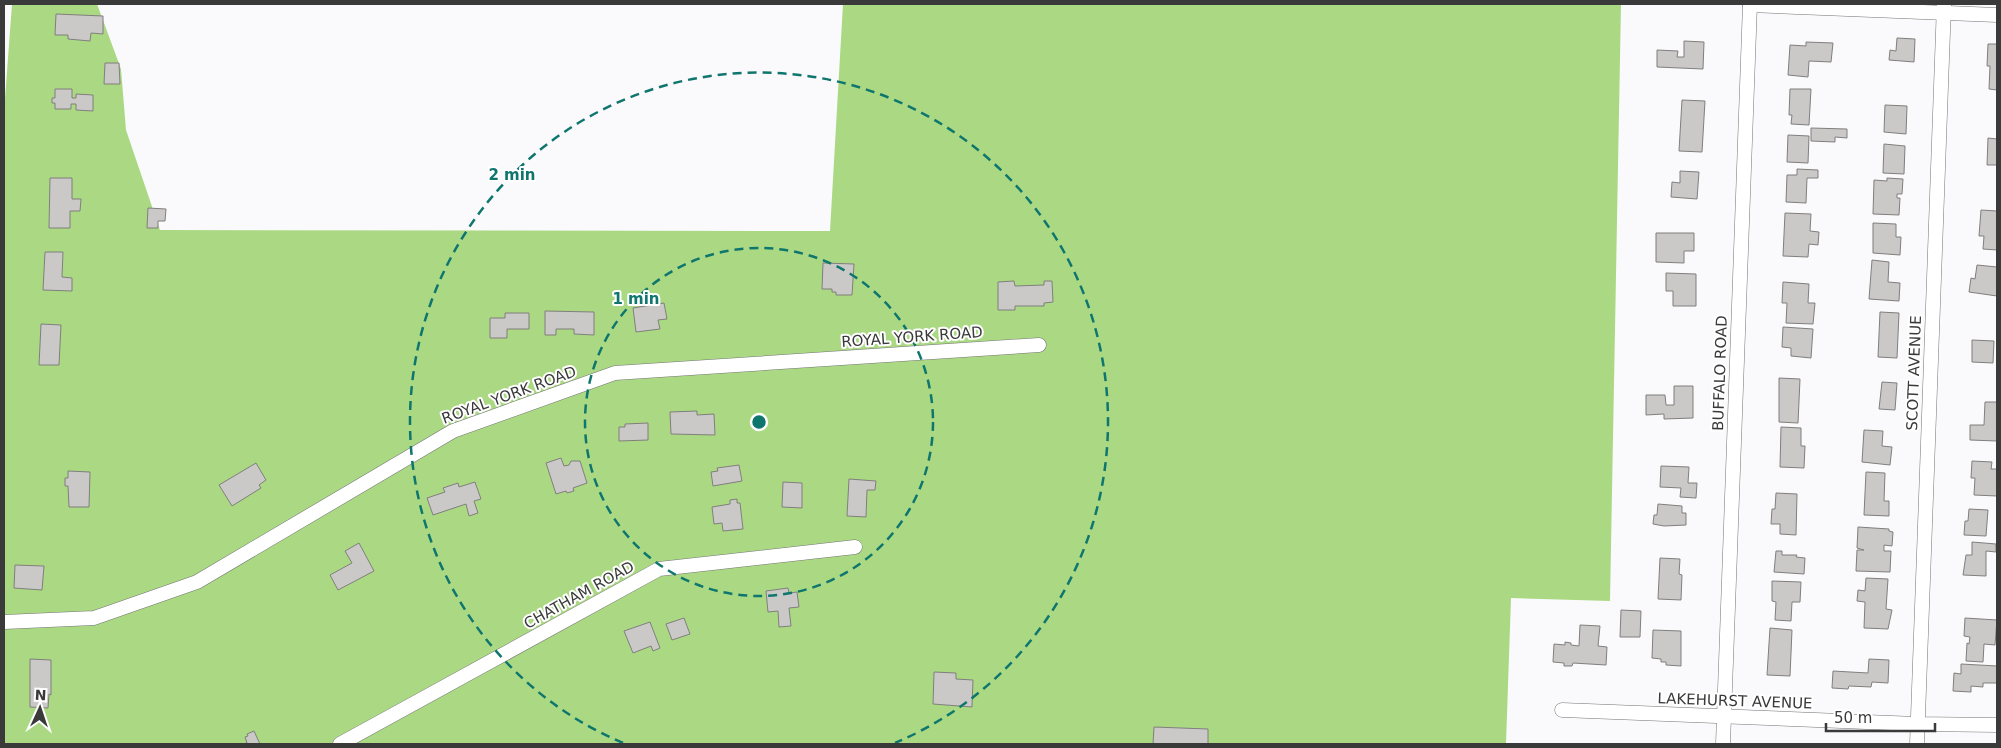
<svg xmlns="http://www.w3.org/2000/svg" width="2001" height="748" font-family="'DejaVu Sans',sans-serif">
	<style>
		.forest { fill: #abd983 }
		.building { fill: #cac9c7; stroke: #807f7d }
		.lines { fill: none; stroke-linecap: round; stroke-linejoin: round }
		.minor-casing { stroke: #737475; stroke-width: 15 }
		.minor { stroke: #fff; stroke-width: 14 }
		.ring { fill: none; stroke: #0f766e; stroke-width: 2.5; stroke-dasharray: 9 6 }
		.labels { text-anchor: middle; stroke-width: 4; stroke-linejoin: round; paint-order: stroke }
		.street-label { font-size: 15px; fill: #3a3a3b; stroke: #fff }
		.centre { fill: #0f766e; stroke: #fff; stroke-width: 2.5 }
		.ring-label { font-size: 15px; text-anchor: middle; font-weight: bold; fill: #0f766e; stroke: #fff; stroke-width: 4; stroke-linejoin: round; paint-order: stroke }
	</style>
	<rect width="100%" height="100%" fill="#fafafc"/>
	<path class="forest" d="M12,4H97L121,69L126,130L160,230L830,231L843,4H1621L1610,601L1511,598L1506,744H4V112Z"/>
	<g class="building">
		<path d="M56,14L103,16V34L91,33L90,41L68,39V35H55Z"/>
		<path d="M1897,38L1915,39L1914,62L1889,60L1890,50L1896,51Z"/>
		<path d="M1684,41L1704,42L1703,69L1657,67V50L1678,51L1677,57H1684Z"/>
		<path d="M1806,42L1833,43L1831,62L1809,61L1808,77L1788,75L1790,45L1806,46Z"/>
		<path d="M1988,44H1997V90L1989,89L1990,66H1987Z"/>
		<path d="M105,63H119L120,84H104Z"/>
		<path d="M55,89H72V98H76V94L93,95V111L76,110V104H71V109H55V103H52V98H55Z"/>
		<path d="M1790,89H1811L1809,125L1791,124L1792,115H1789Z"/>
		<path d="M1682,100L1705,101L1702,152L1679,151Z"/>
		<path d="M1885,105L1907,106L1906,134L1884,132Z"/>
		<path d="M1811,128L1847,129V138L1835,137V142L1811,141Z"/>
		<path d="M1788,135L1809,136L1808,163L1787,162Z"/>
		<path d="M1988,138L1997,139V165H1987Z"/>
		<path d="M1884,144L1905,146L1904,174L1883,173Z"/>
		<path d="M1797,169L1818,170V178H1807L1806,203L1786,202L1787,175H1797Z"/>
		<path d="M1680,171L1699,172L1697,199L1671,197L1672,182L1680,183Z"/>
		<path d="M50,178H72V199H81L80,211H70V228H49Z"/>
		<path d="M1887,178L1903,179L1902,194H1897V198H1900L1899,215L1873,214L1874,180L1887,181Z"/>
		<path d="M148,208L166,209L165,221H158V228H147Z"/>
		<path d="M1981,210L1997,211V250L1983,249L1984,236H1979Z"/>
		<path d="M1785,213L1811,214L1810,231L1819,232L1818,245L1809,244L1808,257L1783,256Z"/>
		<path d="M1873,223L1896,224V237H1901L1900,255L1873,253Z"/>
		<path d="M1656,233H1694V251H1684V263L1656,262Z"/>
		<path d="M45,252H63L62,277L72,278V291L43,290Z"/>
		<path d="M1872,260L1889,262L1888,282L1900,283L1899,301L1869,299Z"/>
		<path d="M823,263L854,264L852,295H836V292H832V289H822Z"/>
		<path d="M1977,265L1997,267V296L1969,292L1971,278L1975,279Z"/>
		<path d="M1666,273L1696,274V306H1673V291H1666Z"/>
		<path d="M1014,281L1015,286L1044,285V281H1052L1053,302L1044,303V306H1015V310H998V282Z"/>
		<path d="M1783,282L1809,284L1808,303H1815L1813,324L1786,323L1787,303H1782Z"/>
		<path d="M664,303L667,319L658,320L660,329L636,332L633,308Z"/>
		<path d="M545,311L594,312V335L574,334V329H556V335H545Z"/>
		<path d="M1880,312L1899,313L1897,358L1878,357Z"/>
		<path d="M505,313H529V329H507V338H490V318H505Z"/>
		<path d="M41,324L61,325L59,365H39Z"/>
		<path d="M1783,327L1813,329L1811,358L1791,356V348L1782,347Z"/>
		<path d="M1972,340L1994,341L1993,363L1972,362Z"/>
		<path d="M1779,378L1800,379L1798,423L1779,422Z"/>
		<path d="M1882,382L1897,383L1895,410L1879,409Z"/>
		<path d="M1674,386H1693V418L1664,419V414L1646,415V395H1665L1666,405H1674Z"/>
		<path d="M1985,402H1997V441L1970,440V425H1984Z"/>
		<path d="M697,411V415L714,414L715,435L671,434L670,412Z"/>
		<path d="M648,423V440L619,441V427H625V424Z"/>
		<path d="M1781,427L1801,428V446H1805L1804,468L1780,467Z"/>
		<path d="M1864,430L1883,431L1882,446L1892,447L1890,465L1862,462Z"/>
		<path d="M561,458L564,466L569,465L571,461H580L587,483L573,488L574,491L567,493L566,491L556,494L546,463Z"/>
		<path d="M1972,461L1992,462L1991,469H1997V496L1974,495L1975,478H1971Z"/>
		<path d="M256,463L266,480L259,485L261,488L232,506L219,485Z"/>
		<path d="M739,465L742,481L713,486L711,472L718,471L717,468Z"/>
		<path d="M1661,466L1689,467L1688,483H1697L1696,498L1680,497L1681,488L1660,487Z"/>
		<path d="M68,471L90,472L89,507H69L68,486H65V478H68Z"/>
		<path d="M1866,472L1885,473L1884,501H1889V516L1864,515Z"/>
		<path d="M849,479L876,481L875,490H867L866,517L847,516Z"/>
		<path d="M475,482L481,499L474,501L478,513L469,516L466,504L433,515L427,498L445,492L443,488L458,483L459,487Z"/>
		<path d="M783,482L802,483V508L782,507Z"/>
		<path d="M1776,493L1797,494L1796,535L1780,534V524H1771L1772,509H1775Z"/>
		<path d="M737,499V503H740L743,529L723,531L722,523L714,524L712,507L730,504V500Z"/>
		<path d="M1658,504L1682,506V513H1686V525L1664,526L1653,524L1654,515H1657Z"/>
		<path d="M1969,509L1988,510L1986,536L1964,535L1965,521H1968Z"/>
		<path d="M1858,527L1889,529V531L1893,532L1892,546L1884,545V551H1891L1890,572L1856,571L1857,550H1864L1857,548Z"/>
		<path d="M1972,542L1996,544V552L1986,551V576L1963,575L1966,555H1972Z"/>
		<path d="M359,543L374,571L338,590L330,575L352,563L345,551Z"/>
		<path d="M1776,551H1782V555H1797L1796,557L1805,558L1804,574L1774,572Z"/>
		<path d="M1660,558L1680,559L1679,574L1682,575L1681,600L1658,599Z"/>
		<path d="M15,565L44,566L42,590L14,588Z"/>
		<path d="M1866,578L1888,579L1886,609L1892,610L1888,629L1864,628L1865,602L1857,601L1858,590L1865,591Z"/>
		<path d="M1772,581L1801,582L1800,602H1792L1791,621L1775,620L1776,602L1772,601Z"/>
		<path d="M788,588L789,593L797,592L799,607L789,608L791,626L779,627L778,611L768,612L766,591Z"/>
		<path d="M1621,610L1641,611L1640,637H1620Z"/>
		<path d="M684,618L690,634L672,640L666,624Z"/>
		<path d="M1965,618L1997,620L1995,645L1984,644L1983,662L1966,661L1967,643L1969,644L1970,637L1964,636Z"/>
		<path d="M650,622L660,648L653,651L651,646L633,653L624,631Z"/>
		<path d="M1580,625L1600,626L1598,646L1607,647L1606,665L1573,663L1572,666H1564V663L1553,662L1554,644L1565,645V642L1571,643V645L1579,646Z"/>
		<path d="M1770,628L1792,630L1790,676L1767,675Z"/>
		<path d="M1653,630L1681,631V666L1666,665V662H1661V659L1652,658Z"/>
		<path d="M30,659L51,660V695L49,694L48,708L30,707Z"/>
		<path d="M1869,659L1889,660L1888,683L1872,682L1871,687L1849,686L1848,689L1832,688L1833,671L1868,673Z"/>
		<path d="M1961,664L1997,666V683H1983V687L1971,686V692L1953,691L1954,673L1961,674Z"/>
		<path d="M934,672L956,673V679L973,680L972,707L933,704Z"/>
		<path d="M1154,727L1208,729V744H1153Z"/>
		<path d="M254,731L260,744H243L247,743L245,737L248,736L247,734Z"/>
	</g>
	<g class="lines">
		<g class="minor-casing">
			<g id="minor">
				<path d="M1750,5L1997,15"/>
				<path d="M4,622L94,618L197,582L453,431L615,373L1039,345"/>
				<path d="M1562,710L1917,724L1997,725"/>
				<path d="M340,744L659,569L855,547"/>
				<path d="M1723,744L1750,4"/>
				<path d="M1917,744L1944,4"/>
			</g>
		</g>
		<use href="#minor" class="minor"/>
	</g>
	<g class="ring">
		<circle cx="759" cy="422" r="174"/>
		<path d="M623 743A349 349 0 1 1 895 743"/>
	</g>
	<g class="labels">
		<g class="street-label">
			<text transform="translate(912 337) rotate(-4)" y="5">ROYAL YORK ROAD</text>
			<text transform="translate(1720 373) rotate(-88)" y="5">BUFFALO ROAD</text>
			<text transform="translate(1914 373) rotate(-88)" y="5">SCOTT AVENUE</text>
			<text transform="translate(509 395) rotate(-20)" y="5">ROYAL YORK ROAD</text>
			<text transform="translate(579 595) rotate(-29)" y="5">CHATHAM ROAD</text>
			<text transform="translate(1735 701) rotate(2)" y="5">LAKEHURST AVENUE</text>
		</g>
	</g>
	<circle cx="759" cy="422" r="8" class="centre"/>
	<g class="ring-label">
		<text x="512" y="180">2 min</text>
		<text x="636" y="304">1 min</text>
	</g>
	<rect width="2001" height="748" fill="none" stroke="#3a3a3b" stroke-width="10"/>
	<g transform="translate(40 708) rotate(3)" stroke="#ffffff" stroke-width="4" paint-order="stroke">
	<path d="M0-4L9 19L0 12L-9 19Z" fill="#3a3a3b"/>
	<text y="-8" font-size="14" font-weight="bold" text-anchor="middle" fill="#3a3a3b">N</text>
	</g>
	<path d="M1826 723v8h109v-8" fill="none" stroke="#3a3a3b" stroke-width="2.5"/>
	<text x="1834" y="723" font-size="15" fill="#3a3a3b" stroke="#ffffff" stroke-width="4" paint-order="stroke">50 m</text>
</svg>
